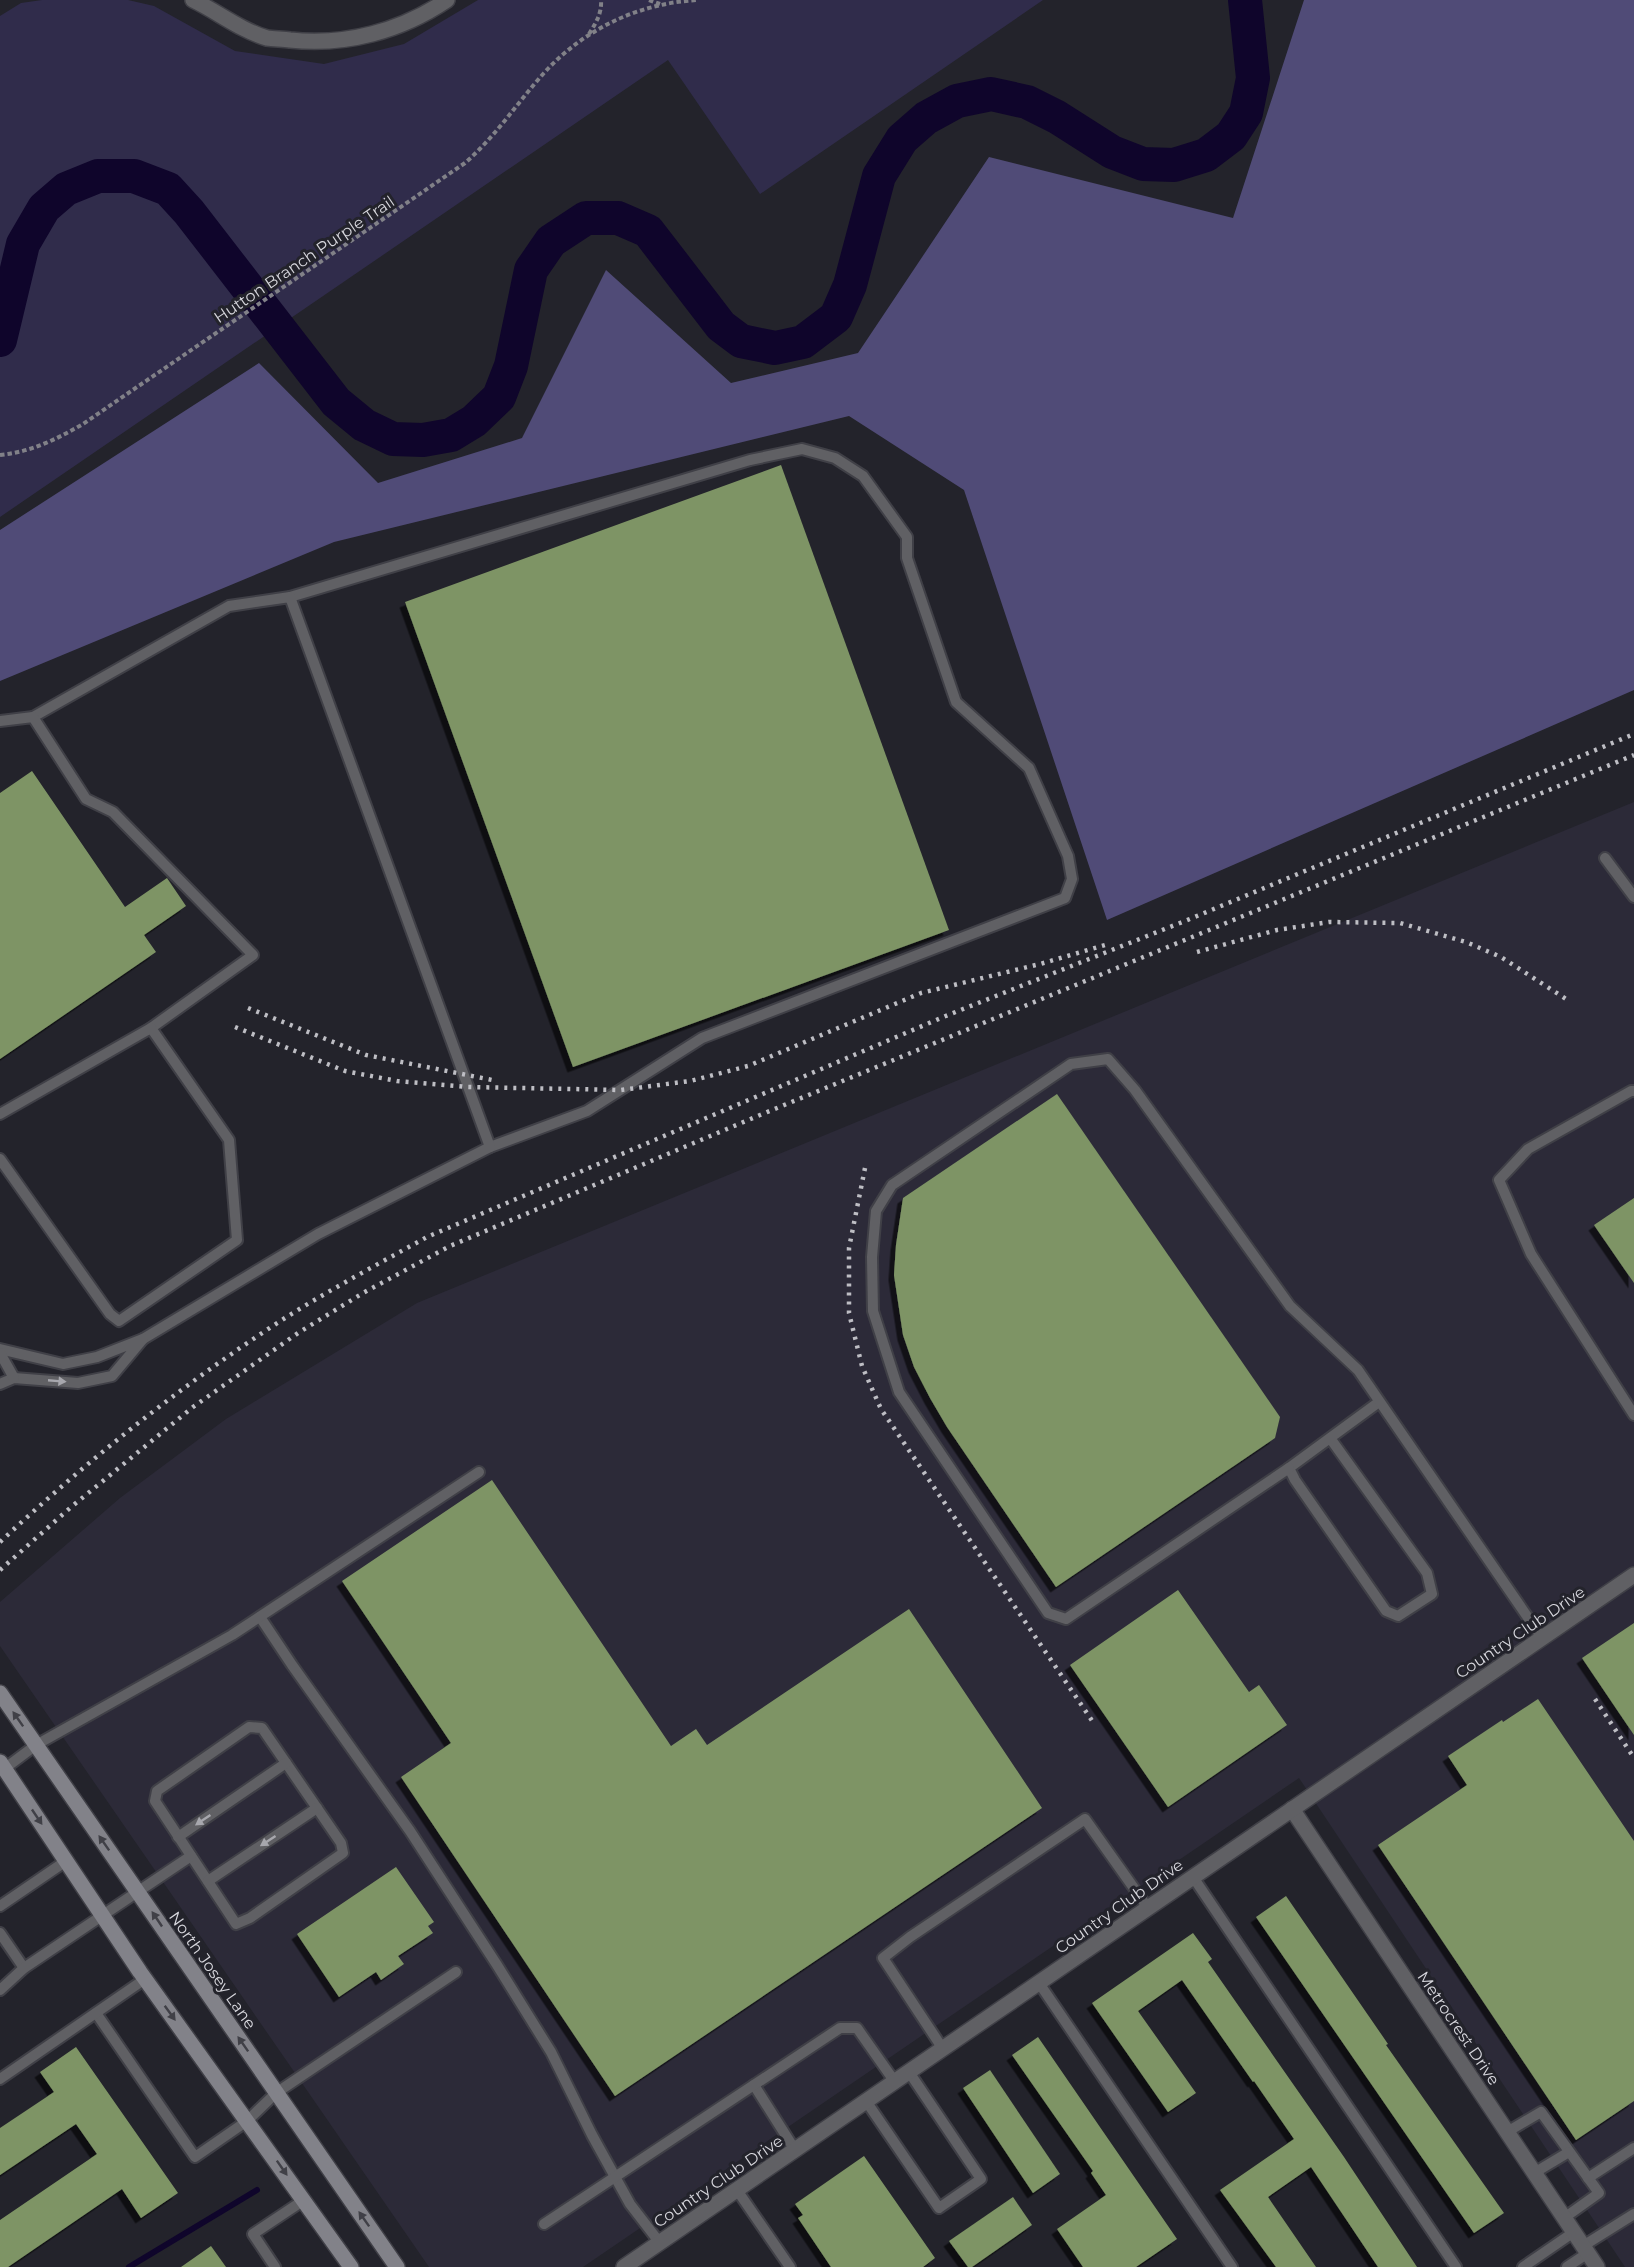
<svg xmlns="http://www.w3.org/2000/svg" width="1634" height="2267" font-family="Montserrat,sans-serif">
	<style>
		.built { fill: #2c2a38 }
		.green { fill: #302c4b }
		.forest { fill: #504b77 }
		.lines { fill: none; stroke-linecap: round; stroke-linejoin: round }
		.stream { stroke: #0f052b; stroke-width: 6 }
		.river { stroke: #0f052b; stroke-width: 34 }
		.building { fill: #7e9465; filter: url(#shadow) }
		.service-casing { stroke: #404047; stroke-width: 14 }
		.minor-casing { stroke: #404047; stroke-width: 18 }
		.secondary-casing { stroke: #404047; stroke-width: 18 }
		.path { stroke: #818188; stroke-width: 4; stroke-dasharray: 4.5 3; stroke-linecap: butt }
		.service { stroke: #606064; stroke-width: 10 }
		.minor { stroke: #606064; stroke-width: 15 }
		.secondary { stroke: #828289; stroke-width: 15 }
		.rail { stroke: #bebec4; stroke-width: 4.5; stroke-dasharray: 3 6; stroke-linecap: butt }
		.oneway { fill: #a7a7ad }
		.oneway2 { fill: #404047 }
		.labels { text-anchor: middle; stroke-width: 6; stroke-linejoin: round; paint-order: stroke }
		.street-label { font-size: 16px; fill: #d7d7dd; stroke: #23232b }
	</style>
	<defs>
		<filter id="shadow"><feDropShadow dx="-5.5" dy="5.5" stdDeviation="0" flood-color="#0009"/></filter>
	</defs>
	<rect width="100%" height="100%" fill="#23232b"/>
	<path class="built" d="M1634,802V2267H1625L1299,1778L583,2267H429L0,1646V1602L120,1498L226,1419L417,1303Z"/>
	<path class="green" d="M42,0H128L154,6L235,51L324,64L404,44L478,0H1043L760,194L668,60L0,517V16L21,3Z"/>
	<path class="forest" d="M1304,0H1634V690L1107,920L964,490L849,416L334,542L0,681V530L259,363L378,483L522,438L606,270L731,383L858,353L989,157L1233,218Z"/>
	<g class="lines">
		<path class="stream" d="M129,2267L257,2190"/>
		<path class="river" d="M0,340L23,244L44,208L66,189L98,176H134L168,189L189,212L336,402L364,425L393,439L423,440L451,435L474,421L499,397L511,366L531,270L551,241L586,218H618L648,231L721,326L741,341L775,348L803,342L836,317L850,285L879,176L902,139L926,118L957,101L991,94L1027,102L1057,117L1112,152L1143,164L1174,165L1206,155L1231,136L1246,113L1253,78L1245,0"/>
	</g>
	<g class="building">
		<path d="M781,465L949,930L573,1067L405,602Z"/>
		<path d="M32,771L125,907L167,878L186,906L144,935L156,952L0,1059V793Z"/>
		<path d="M1057,1094L1280,1417L1275,1438L1056,1587L947,1427L930,1398L914,1367L903,1335L894,1275L896,1245L903,1198Z"/>
		<path d="M1634,1198V1283L1594,1225Z"/>
		<path d="M492,1480L671,1746L696,1729L707,1745L909,1609L1042,1808L615,2096L401,1777L451,1743L342,1581Z"/>
		<path d="M1178,1590L1249,1692L1259,1685L1287,1725L1168,1807L1070,1665Z"/>
		<path d="M1634,1623V1735L1582,1658Z"/>
		<path d="M1538,1699L1634,1841V2101L1576,2140L1378,1845L1467,1785L1448,1756L1502,1720L1503,1722Z"/>
		<path d="M396,1867L434,1922L428,1926L433,1933L398,1956L404,1964L381,1980L376,1972L339,1997L297,1934Z"/>
		<path d="M1286,1896L1388,2044L1386,2045L1504,2213L1474,2233L1256,1917Z"/>
		<path d="M1193,1933L1212,1959L1208,1962L1344,2157L1417,2267H1378L1311,2167L1268,2197L1316,2267H1276L1220,2190L1294,2139L1254,2081L1253,2082L1182,1980L1138,2011L1196,2093L1168,2112L1092,2003Z"/>
		<path d="M1038,2037L1177,2239L1136,2267H1083L1057,2229L1106,2195L1091,2173L1093,2171L1012,2055Z"/>
		<path d="M76,2047L178,2193L141,2218L122,2189L8,2267H0V2220L97,2154L76,2124L0,2175V2128L54,2092L40,2072Z"/>
		<path d="M990,2070L1060,2174L1033,2193L963,2088Z"/>
		<path d="M864,2156L935,2258L923,2267H831L798,2218L803,2215L795,2204Z"/>
		<path d="M1013,2197L1032,2225L972,2267H968L949,2241Z"/>
		<path d="M211,2246L226,2267H181Z"/>
	</g>
	<g class="lines">
		<g class="service-casing">
			<g id="service">
				<path d="M290,597L750,460L802,449L835,458L863,476L907,537V558L956,702L1029,768L1068,856L1072,879L1065,898L702,1038L587,1111L490,1147"/>
				<path d="M33,717L229,606L290,597L490,1147L318,1234L143,1339"/>
				<path d="M0,721L33,717L86,799L113,812L253,955L151,1028"/>
				<path d="M1605,858L1634,897"/>
				<path d="M1634,1091H1631L1528,1149L1499,1180L1531,1254L1634,1415"/>
				<path d="M0,1114L151,1028L229,1140L237,1240L119,1321L110,1314L0,1159"/>
				<path d="M0,1349L63,1364L97,1357L143,1339L112,1376L78,1383L14,1378L0,1384"/>
				<path d="M0,1353L14,1378"/>
				<path d="M1330,1438L1427,1573L1432,1594L1398,1616L1386,1611L1295,1480L1289,1468L1379,1402"/>
				<path d="M1289,1468L1066,1619L1048,1613L899,1392L873,1311L872,1257L876,1211L892,1185L1071,1064L1108,1059L1135,1090L1290,1306L1358,1370L1542,1638"/>
				<path d="M260,1617L292,1665L410,1831L497,1965L551,2052L592,2135L630,2204L660,2243"/>
				<path d="M249,1727L262,1728L341,1843L343,1853L250,1918L236,1924L155,1801L157,1791Z"/>
				<path d="M4,1769L36,1745L232,1635L479,1472"/>
				<path d="M178,1837L286,1763"/>
				<path d="M1193,1877L1456,2267"/>
				<path d="M208,1881L317,1808"/>
				<path d="M0,1906L66,1861"/>
				<path d="M0,1933L24,1968"/>
				<path d="M1039,1983L1232,2267"/>
				<path d="M0,1990L24,1968L191,1856"/>
				<path d="M96,2013L195,2157L247,2121L276,2093L456,1972"/>
				<path d="M943,2049L883,1958L910,1937L1085,1819L1148,1908"/>
				<path d="M0,2079L145,1979"/>
				<path d="M754,2085L795,2150"/>
				<path d="M866,2101L939,2208L981,2179L909,2072"/>
				<path d="M1507,2132L1541,2112L1599,2193L1564,2218"/>
				<path d="M1534,2173L1569,2152"/>
				<path d="M1588,2178L1634,2148"/>
				<path d="M737,2190L790,2267"/>
				<path d="M544,2224L840,2028H857L895,2082"/>
				<path d="M1583,2246L1634,2214"/>
				<path d="M275,2267L253,2234L304,2200"/>
				<path d="M1523,2267L1574,2232"/>
				<path d="M1567,2267L1588,2253"/>
			</g>
		</g>
		<g class="minor-casing">
			<g id="minor">
				<path d="M193,0C218,12 240,30 267,38C274,39 283,39 290,40C346,46 401,31 447,0"/>
				<path d="M1292,1809L1597,2267"/>
				<path d="M624,2267L1634,1575"/>
			</g>
		</g>
		<g class="secondary-casing">
			<g id="secondary">
				<path d="M0,1693L397,2267"/>
				<path d="M0,1762L140,1972L351,2267"/>
			</g>
		</g>
		<g class="path">
			<path d="M649,0L660,4"/>
			<path d="M589,34C596,23 602,13 601,0"/>
			<path d="M0,455C31,452 57,439 83,424L465,163C496,136 517,103 544,73C584,29 639,3 698,0"/>
		</g>
		<use href="#service" class="service"/>
		<use href="#minor" class="minor"/>
		<use href="#secondary" class="secondary"/>
		<g class="rail">
			<path d="M1197,952L1277,930L1329,922L1400,923L1466,942L1501,957L1566,999"/>
			<path d="M248,1008L366,1055L497,1081"/>
			<path d="M235,1027L345,1071L397,1081L468,1087L621,1090L690,1081L748,1066L921,993L1040,964L1105,945"/>
			<path d="M865,1168L849,1248V1313L862,1366L881,1409L1095,1725"/>
			<path d="M0,1542C89,1459 183,1384 285,1318C331,1289 380,1263 427,1237L948,1015L1185,921L1634,734"/>
			<path d="M0,1570L70,1508L193,1407L298,1333L363,1293L450,1246L760,1115L1634,755"/>
			<path d="M1595,1699L1634,1758"/>
		</g>
	</g>
	<defs><path id="oneway-solid" d="M-6-.8H1V-3.2L6.5 0L1 3.2V.8H-6Z" transform="scale(1.5)"/></defs>
	<g class="oneway">
		<use href="#oneway-solid" transform="translate(57 1381) rotate(5)"/>
		<use href="#oneway-solid" transform="translate(203 1820) rotate(146)"/>
		<use href="#oneway-solid" transform="translate(268 1841) rotate(147)"/>
	</g>
	<g class="oneway2">
		<use href="#oneway-solid" transform="translate(18 1719) rotate(-125)"/>
		<use href="#oneway-solid" transform="translate(37 1817) rotate(56)"/>
		<use href="#oneway-solid" transform="translate(104 1843) rotate(-125)"/>
		<use href="#oneway-solid" transform="translate(157 1919) rotate(-124)"/>
		<use href="#oneway-solid" transform="translate(170 2013) rotate(54)"/>
		<use href="#oneway-solid" transform="translate(243 2044) rotate(-125)"/>
		<use href="#oneway-solid" transform="translate(282 2168) rotate(55)"/>
		<use href="#oneway-solid" transform="translate(364 2219) rotate(-125)"/>
	</g>
	<g class="labels">
		<g class="street-label">
			<text transform="translate(304 259) rotate(-34)" y="6">Hutton Branch Purple Trail</text>
			<text transform="translate(1520 1632) rotate(-34)" y="6">Country Club Drive</text>
			<text transform="translate(1119 1906) rotate(-35)" y="6">Country Club Drive</text>
			<text transform="translate(213 1970) rotate(55)" y="6">North Josey Lane</text>
			<text transform="translate(1459 2028) rotate(56)" y="6">Metrocrest Drive</text>
			<text transform="translate(718 2181) rotate(-34)" y="6">Country Club Drive</text>
		</g>
	</g>
</svg>
